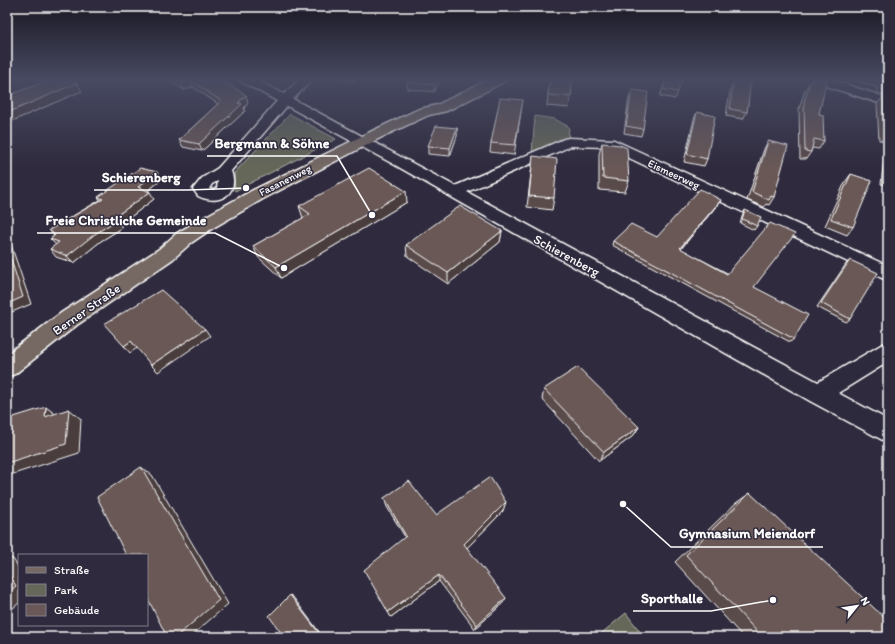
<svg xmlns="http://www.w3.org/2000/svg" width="895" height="644" font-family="Itim,sans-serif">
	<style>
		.green { fill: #656859; stroke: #b2b4ac }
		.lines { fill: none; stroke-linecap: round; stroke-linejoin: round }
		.minor-casing { stroke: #fff; stroke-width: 3 }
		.major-casing { stroke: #fff; stroke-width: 3 }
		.minor { fill: #2f2a3d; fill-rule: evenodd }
		.major { fill: #766964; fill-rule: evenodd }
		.wall { fill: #5a4c4b; stroke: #fff }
		.shaded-wall { fill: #4a3e3d; stroke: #fff }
		.building { fill: #695857; stroke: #fff }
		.labels { text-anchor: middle; stroke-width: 3; stroke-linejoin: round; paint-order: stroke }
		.far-street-label { font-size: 11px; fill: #fff; stroke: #2f2a3d }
		.street-label { font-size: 13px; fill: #fff; stroke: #2f2a3d }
		.leader { fill: none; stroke: #fff; stroke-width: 1.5 }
		.callout-dot { fill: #fff; stroke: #2f2a3d; stroke-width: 1.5 }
		.callout-label { font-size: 14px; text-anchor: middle; font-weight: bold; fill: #fff; stroke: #2f2a3d; stroke-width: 3; stroke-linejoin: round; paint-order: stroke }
	</style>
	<rect width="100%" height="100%" fill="#2f2a3d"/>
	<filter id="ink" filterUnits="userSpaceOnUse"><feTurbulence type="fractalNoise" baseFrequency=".025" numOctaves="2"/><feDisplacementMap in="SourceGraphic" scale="8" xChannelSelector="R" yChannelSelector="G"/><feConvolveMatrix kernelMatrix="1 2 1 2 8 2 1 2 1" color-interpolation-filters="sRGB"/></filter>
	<g filter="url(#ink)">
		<g class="green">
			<path d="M290,114L336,139L235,191L234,173Z"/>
			<path d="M535,116L555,119L569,127L568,139L532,153Z"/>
			<path d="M626,613L644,637H597Z"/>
		</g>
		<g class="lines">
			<g class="minor-casing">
				<g id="minor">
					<path d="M240,79H254L284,94L300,79H313L293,99L455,186L564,139L569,138L614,140L888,266V281L606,147L571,146L467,192L818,382L881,345L888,342V362L838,393L888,420V443L810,401L395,165L287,106L231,171C240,195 218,206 198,196L193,189L202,178L218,168L277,101L242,82ZM218,181L217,188L213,190L209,189L212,184Z"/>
					<path d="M812,79H829L888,98V106L814,82Z"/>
				</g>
			</g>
			<g class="major-casing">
				<path id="major" d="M489,79H506L504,82L447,111L429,115L386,135L263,199L213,228L191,243L173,259L77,325L15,374L7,377V354L61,313L159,249L177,233L199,220L251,191L376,129L419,109L437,105Z"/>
			</g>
			<use href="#minor" class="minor"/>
			<use href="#major" class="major"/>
		</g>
		<g class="wall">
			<path d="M165,79H220L248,103L244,108L245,111L202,151L183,147L179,140L218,104L193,87L184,90Z"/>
			<path d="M338,79H356L355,81Z"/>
			<path d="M441,79L434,92L408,89L407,82Z"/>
			<path d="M549,79H572L571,97L569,108L547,106Z"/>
			<path d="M666,79L678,92L675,99L660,96Z"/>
			<path d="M735,79H753L751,83H750L747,112L743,119L726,116L730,90Z"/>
			<path d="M849,79H888V97L877,93L876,87Z"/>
			<path d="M810,82L819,114L824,141L819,149L812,148L811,152L806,159H800L799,109L805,89Z"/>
			<path d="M632,90L643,129L641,136L624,133L629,97Z"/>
			<path d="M883,97L888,98V185L881,184L886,141L879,140L877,104Z"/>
			<path d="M523,100L514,155L490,152L491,143Z"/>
			<path d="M697,112L707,159L704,166L684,162L694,119Z"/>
			<path d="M457,128V136L450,156L428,154V146Z"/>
			<path d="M768,141L774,197L769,205L766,204L764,207L747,200L764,149Z"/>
			<path d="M602,143L629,181L625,192L599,190V154Z"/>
			<path d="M533,156L554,198L552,210L527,207Z"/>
			<path d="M157,172L161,180L148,191L154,199L120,225L122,228L101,241L74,263L56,257L50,249L56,245L50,239L54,236L49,230L100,200L98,197Z"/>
			<path d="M851,174L853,227L847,235L825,226L845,182Z"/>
			<path d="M721,200L719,203L681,249L754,287L794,339L790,342L612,245L613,241L657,237Z"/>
			<path d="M407,202L281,278L258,257L253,246L303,218L299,206Z"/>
			<path d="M745,210L757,226L754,230L740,223L743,214Z"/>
			<path d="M502,231L500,242L448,284L407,256L406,245Z"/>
			<path d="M850,260V319L846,322L817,307L846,264Z"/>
			<path d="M544,389L639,427L633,436L599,461L542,399Z"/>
			<path d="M750,493L888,637H743L675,562L736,503Z"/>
			<path d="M384,498L436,515L503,511L467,548L503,603L475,629L439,581L391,617L388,612L405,537L387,507Z"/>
		</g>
		<g class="shaded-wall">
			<path d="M437,79H441L434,92V85Z"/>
			<path d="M190,80L193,87L184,90L181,83Z"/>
			<path d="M77,83L82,91L10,122L7,117V113Z"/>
			<path d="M246,95L248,103L244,108L245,111L202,151L199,144Z"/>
			<path d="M457,128V136L450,156V148Z"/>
			<path d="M157,172L161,180L143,195L138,187Z"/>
			<path d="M406,191L407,202L281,278L276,267Z"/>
			<path d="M150,192L154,199L120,225L122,228L101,241L74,263L67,256L113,218Z"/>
			<path d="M721,200L719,203L678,252L680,248Z"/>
			<path d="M502,231L500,242L448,284V273Z"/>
			<path d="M7,233L31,304L7,314Z"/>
			<path d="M205,329L210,336L158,372L151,365Z"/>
			<path d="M131,341L137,348L130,353L124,346Z"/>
			<path d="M46,407L59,417H45Z"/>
			<path d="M69,409L81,419L79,453L7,476V463Z"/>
			<path d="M639,427L633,436L599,461L604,452Z"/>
			<path d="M141,467L152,475L228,604L190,637H176Z"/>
			<path d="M506,502L503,511L463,552L464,544Z"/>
			<path d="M7,557L13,559L19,568V603L7,613Z"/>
			<path d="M439,575V581L391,617L388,612Z"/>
			<path d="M290,595L293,597L323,637H322Z"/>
			<path d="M506,598L503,603L475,629L477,625Z"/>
		</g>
		<g class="building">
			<path d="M51,79H67L77,83L7,113V96Z"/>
			<path d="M174,79H220L246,95L238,103L242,104L199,144L179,140L221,101L190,80L181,83Z"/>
			<path d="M409,79H437L434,85L407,82Z"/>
			<path d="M550,79H572L571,97L548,95Z"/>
			<path d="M666,79H682L678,92L663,89Z"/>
			<path d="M735,79H751L747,112L730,109L733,83Z"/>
			<path d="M813,79H827L819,114L823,115L824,141L814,139L811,152L805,151L804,102L810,82Z"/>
			<path d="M877,79H888V88L882,86L881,80Z"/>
			<path d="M632,90L648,92L643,129L626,126Z"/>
			<path d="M883,97L888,98V133L885,132Z"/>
			<path d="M500,98L523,100L515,145L491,143Z"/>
			<path d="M697,112L715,116L707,159L687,154Z"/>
			<path d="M436,126L457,128L450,148L428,146Z"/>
			<path d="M768,141L788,146L774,197L771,196L769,200L752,192Z"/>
			<path d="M602,143L620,145L627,148L629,181L603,178Z"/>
			<path d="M533,156L557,159L554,198L529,196Z"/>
			<path d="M140,168L157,172L138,187L150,192L113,218L117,220L95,234L67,256L50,249L59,242L50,239L55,235L49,230L103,199L98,197Z"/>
			<path d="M369,168L406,191L276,267L253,246L310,214L299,206Z"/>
			<path d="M851,174L872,181L853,227L831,219Z"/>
			<path d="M700,189L721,200L680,248L727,274L770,223L795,234L754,287L808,315L794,339L613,241L631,224L657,237Z"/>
			<path d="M460,206L502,231L448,273L406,245Z"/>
			<path d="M745,210L761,217L757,226L742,219Z"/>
			<path d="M7,247L23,297L7,304Z"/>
			<path d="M850,260L878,273L850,319L821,303Z"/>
			<path d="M161,290L205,329L151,365L131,341L124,346L104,324Z"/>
			<path d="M578,367L639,427L604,452L544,389Z"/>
			<path d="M46,407L45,417L69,409L66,444L7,463V419Z"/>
			<path d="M141,467L219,600L176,637H167L147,597V555H126L97,497Z"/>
			<path d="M490,477L506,502L464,544L506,598L477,625L439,575L388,612L364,570L406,536L384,498L409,481L436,515Z"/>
			<path d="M750,493L888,621V637H762L686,555Z"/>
			<path d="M7,571L16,586L7,594Z"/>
			<path d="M290,595L322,637H284L269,616Z"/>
		</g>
	</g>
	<linearGradient id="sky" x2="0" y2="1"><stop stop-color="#1a1722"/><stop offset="0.47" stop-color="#474a62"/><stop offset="1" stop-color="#474a62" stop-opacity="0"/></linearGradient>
	<rect width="895" height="169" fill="url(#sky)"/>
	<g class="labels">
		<g class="far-street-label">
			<text transform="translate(674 174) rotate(25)" y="4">Eismeerweg</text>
			<text transform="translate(285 180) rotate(-27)" y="4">Fasanenweg</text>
		</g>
		<g class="street-label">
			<text transform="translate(567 255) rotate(29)" y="5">Schierenberg</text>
			<text transform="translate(86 309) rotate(-35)" y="5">Berner Straße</text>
		</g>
	</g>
	<path class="leader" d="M372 215L337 156H207M246 188L188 190H94M284 268L215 233H37M623 504L671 547H823M773 600L711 611H633"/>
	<g class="callout-dot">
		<circle cx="372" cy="215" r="4"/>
		<circle cx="246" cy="188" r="4"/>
		<circle cx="284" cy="268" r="4"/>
		<circle cx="623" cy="504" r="4"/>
		<circle cx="773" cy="600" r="4"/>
	</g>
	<g class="callout-label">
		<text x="272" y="148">Bergmann &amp; Söhne</text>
		<text x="141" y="182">Schierenberg</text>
		<text x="126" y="225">Freie Christliche Gemeinde</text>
		<text x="747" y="538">Gymnasium Meiendorf</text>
		<text x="672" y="603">Sporthalle</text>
	</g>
	<rect width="895" height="644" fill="none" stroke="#2f2a3d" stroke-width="24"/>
	<rect x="12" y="12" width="871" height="620" fill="none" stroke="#fff" stroke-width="1.5" filter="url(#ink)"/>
	<rect x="18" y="554" width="130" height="72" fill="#2f2a3d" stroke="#827f8b"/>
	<rect x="26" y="567" width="20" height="6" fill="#766964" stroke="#827f8b"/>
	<text x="54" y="574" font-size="12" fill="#ffffff">Straße</text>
	<rect x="26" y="584" width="20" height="12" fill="#656859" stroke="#827f8b"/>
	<text x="54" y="594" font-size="12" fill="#ffffff">Park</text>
	<rect x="26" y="604" width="20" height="12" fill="#695857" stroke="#827f8b"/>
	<text x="54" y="614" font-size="12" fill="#ffffff">Gebäude</text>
	<g transform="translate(857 606) rotate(60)" stroke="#2f2a3d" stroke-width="3" paint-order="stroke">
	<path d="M0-3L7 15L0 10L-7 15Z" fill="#ffffff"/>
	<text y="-6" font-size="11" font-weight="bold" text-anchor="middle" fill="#ffffff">N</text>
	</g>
</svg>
